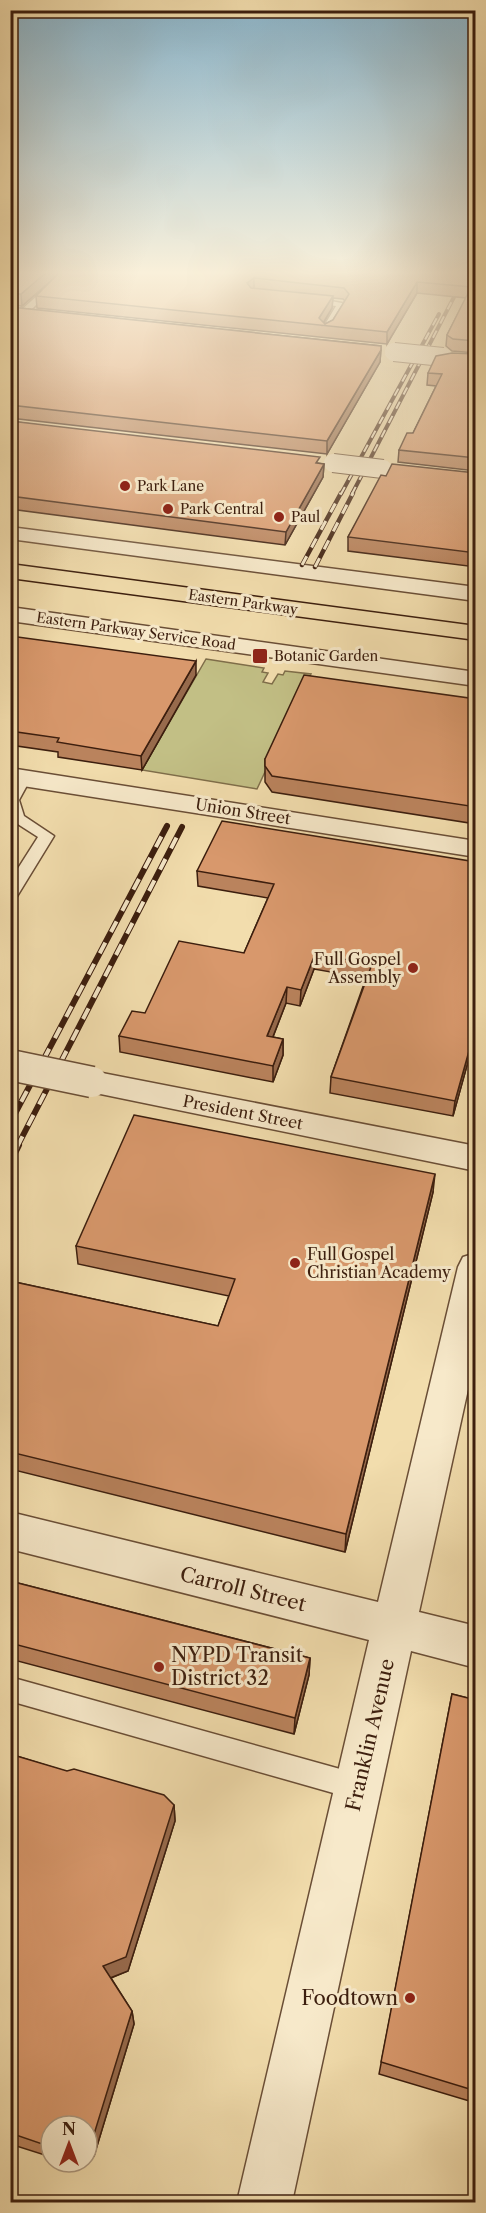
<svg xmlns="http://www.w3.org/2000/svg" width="486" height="2213" font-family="'Libre Caslon Text',serif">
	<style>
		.green { fill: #c2bf85; stroke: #7f6e4a; stroke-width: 1.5 }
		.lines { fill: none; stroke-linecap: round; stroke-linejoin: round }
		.lane-casing { stroke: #6a4e36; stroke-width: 3 }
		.street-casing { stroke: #6a4e36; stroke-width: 3 }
		.primary-casing { stroke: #3c1e0e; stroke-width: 3 }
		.lane { fill: #f7e9ca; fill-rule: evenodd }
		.street { fill: #f7e9ca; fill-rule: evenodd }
		.primary { fill: #f2ddad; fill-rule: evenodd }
		.rail-far3-casing { stroke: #3c1e0e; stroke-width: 4 }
		.rail-far2-casing { stroke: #3c1e0e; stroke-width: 4.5 }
		.rail-far1-casing { stroke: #3c1e0e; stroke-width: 6 }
		.rail-casing { stroke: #3c1e0e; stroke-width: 8 }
		.rail-far3 { stroke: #f7e9ca; stroke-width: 2; stroke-dasharray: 8; stroke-linecap: butt }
		.rail-far2 { stroke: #f7e9ca; stroke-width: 3; stroke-dasharray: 10; stroke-linecap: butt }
		.rail-far1 { stroke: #f7e9ca; stroke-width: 4; stroke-dasharray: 12; stroke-linecap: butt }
		.rail { stroke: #f7e9ca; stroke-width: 5; stroke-dasharray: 16; stroke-linecap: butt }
		.street-bridge-far1-casing { stroke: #6a4e36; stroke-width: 20; stroke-linecap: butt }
		.street-bridge-casing { stroke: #6a4e36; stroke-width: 33; stroke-linecap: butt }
		.street-bridge-far1 { stroke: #f7e9ca; stroke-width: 18 }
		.street-bridge { stroke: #f7e9ca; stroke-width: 30 }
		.wall { fill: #ba835d; stroke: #3c1e0e; stroke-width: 1.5; fill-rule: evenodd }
		.shaded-wall { fill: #976a4c; stroke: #3c1e0e; stroke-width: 1.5 }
		.building { fill: #d8986c; stroke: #3c1e0e; stroke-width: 1.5; fill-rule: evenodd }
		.poi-dot { fill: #8f2418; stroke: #f7e9ca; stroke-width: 2 }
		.labels { text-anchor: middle; stroke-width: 6; stroke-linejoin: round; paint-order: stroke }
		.far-poi-label { font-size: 14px; fill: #3c1e0e; stroke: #f7e9ca; text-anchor: start }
		.far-street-label { font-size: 14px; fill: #3c1e0e; stroke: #f7e9ca }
		.street-label { font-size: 16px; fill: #3c1e0e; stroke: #f7e9ca }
		.poi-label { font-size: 16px; fill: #3c1e0e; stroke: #f7e9ca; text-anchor: end }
		.near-street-label { font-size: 20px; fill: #3c1e0e; stroke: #f7e9ca }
		.near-poi-label { font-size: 20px; fill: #3c1e0e; stroke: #f7e9ca; text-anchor: start }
	</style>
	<rect width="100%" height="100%" fill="#f2ddad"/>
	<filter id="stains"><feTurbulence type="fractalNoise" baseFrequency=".00333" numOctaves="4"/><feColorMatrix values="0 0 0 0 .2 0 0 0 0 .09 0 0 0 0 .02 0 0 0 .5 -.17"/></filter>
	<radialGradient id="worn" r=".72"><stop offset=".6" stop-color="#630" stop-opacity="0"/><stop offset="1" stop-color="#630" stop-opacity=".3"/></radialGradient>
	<path class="green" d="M206,659L264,668L262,672L268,673L263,682L272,684L278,674L283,675L285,671L311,674L257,789L142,770Z"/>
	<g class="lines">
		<g class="lane-casing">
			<g id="lane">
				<path d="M38,295L43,298L26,315H20V311Z"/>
				<path d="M309,297L347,304L329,333L321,331L336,306L306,302V298Z"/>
				<path d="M24,774L31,778L19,800L24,816L54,836L16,898L10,900V881L38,837L10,819V789L19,775Z"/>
				<path d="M10,1677L358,1774L367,1778L371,1787L367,1796L358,1800L10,1701Z"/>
			</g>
		</g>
		<g class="street-casing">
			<g id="street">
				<path d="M10,527L476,587V601L10,539Z"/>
				<path d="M10,607L476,672V686L10,621Z"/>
				<path d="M10,768L476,841V857L10,784Z"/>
				<path d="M92,1071L476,1146V1171L81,1090L76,1082L81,1074Z"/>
				<path d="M476,1253V1353L419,1612L476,1626V1668L411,1651L292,2202H237L369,1640L10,1549V1512L378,1602L458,1267L463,1257Z"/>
			</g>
		</g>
		<g class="primary-casing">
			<path id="primary" d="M10,564L476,626V640L10,578Z"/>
		</g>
		<use href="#lane" class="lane"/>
		<use href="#street" class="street"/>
		<use href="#primary" class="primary"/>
		<g class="rail-far3-casing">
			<g id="rail-far3">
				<path d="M341,494L439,314"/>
				<path d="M352,494L468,270"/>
			</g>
		</g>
		<g class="rail-far2-casing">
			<g id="rail-far2">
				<path d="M302,565L341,493"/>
				<path d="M315,567L353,493"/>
			</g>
		</g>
		<g class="rail-far1-casing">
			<g id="rail-far1">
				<path d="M10,1123L167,826"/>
				<path d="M17,1147L182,827"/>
			</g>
		</g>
		<g class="rail-casing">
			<path id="rail" d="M10,1161L18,1145"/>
		</g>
		<use href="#rail-far3" class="rail-far3"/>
		<use href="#rail-far2" class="rail-far2"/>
		<use href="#rail-far1" class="rail-far1"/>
		<use href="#rail" class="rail"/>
		<g class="street-bridge-far1-casing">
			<g id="street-bridge-far1">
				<path d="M394,352L443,357"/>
				<path d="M333,463L383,469"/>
			</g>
		</g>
		<g class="street-bridge-casing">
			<path id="street-bridge" d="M10,1065L92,1082"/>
		</g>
		<use href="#street-bridge-far1" class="street-bridge-far1"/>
		<use href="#street-bridge" class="street-bridge"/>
	</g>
	<g class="wall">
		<path d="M10,270H476V353L452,351L446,346L447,335L466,298L417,293L387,344L37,308L36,296L54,278L22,306L10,305ZM333,298L343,299L345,301L333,320L325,324L324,322L332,308Z"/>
		<path d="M10,307L381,346L380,362L327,454L10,418Z"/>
		<path d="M476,354V471L398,462L399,450L413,433L436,386L427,385L428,373Z"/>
		<path d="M10,421L324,464L323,477L285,545L10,509Z"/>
		<path d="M476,473V567L348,551V537L386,476Z"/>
		<path d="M10,636L196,675L142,770L58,757V752L10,745Z"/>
		<path d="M476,699V824L272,792L265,782V759Z"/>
		<path d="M476,862V1033L453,1116L330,1093L331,1077L366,978L314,969L300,1006L286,1003L273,1037L283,1039V1055L273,1082L120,1052L119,1036L145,1013L244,953L268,898L198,886L197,871Z"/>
		<path d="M433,1192L345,1552L10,1469V1281L218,1326L229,1296L78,1264L76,1246Z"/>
		<path d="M10,1581L310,1658L309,1675L294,1734L10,1659Z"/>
		<path d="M452,1694L476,1700V2103L379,2074Z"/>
		<path d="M10,1754L174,1805L175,1821L128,1971L111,1978L132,2011L134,2024L94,2156L87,2160V2126H51V2157L10,2144Z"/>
		<path d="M65,2162H83L76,2166Z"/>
	</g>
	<g class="shaded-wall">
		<path d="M49,270H53L54,278L22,306L21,294Z"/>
		<path d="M254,278V290L247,295V283Z"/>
		<path d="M417,282V293L387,344V332Z"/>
		<path d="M333,296L332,308L322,325L319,318Z"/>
		<path d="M381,350L380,362L327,454V441Z"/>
		<path d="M324,464L323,477L285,545L286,532Z"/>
		<path d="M196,661V675L142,770L141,756Z"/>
		<path d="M315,954L314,969L300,1006L301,990Z"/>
		<path d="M287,987L286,1003L267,1052V1036Z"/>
		<path d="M476,1026V1033L453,1116L455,1101Z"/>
		<path d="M283,1039V1055L273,1082V1066Z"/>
		<path d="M435,1174L433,1192L345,1552L346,1534Z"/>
		<path d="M310,1658L309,1675L294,1734L295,1718Z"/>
		<path d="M174,1805L175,1821L128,1971L105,1980L103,1966Z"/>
		<path d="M132,2011L134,2024L94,2156L87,2160V2146Z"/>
		<path d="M75,2162H83L76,2166Z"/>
	</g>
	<g class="building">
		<path d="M10,270H49L21,294H10Z"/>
		<path d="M57,270H476V341L453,339L447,335L471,287L417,282L387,332L36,296L57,275ZM254,278L344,288L349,294L333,320L325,324L319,318L333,296L251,288L247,283Z"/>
		<path d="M10,307L381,346V350L327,441L10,405Z"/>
		<path d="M452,353L476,354V458L399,450L407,433H413L442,374L428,373L436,356Z"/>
		<path d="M10,421L320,457L316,463L324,464L286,532L10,496Z"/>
		<path d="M392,464L476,473V553L348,537L381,475L386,476Z"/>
		<path d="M10,636L196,661L141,756L57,742L59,738L10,731Z"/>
		<path d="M304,675L476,699V807L272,776L265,766V759Z"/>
		<path d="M222,821L476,862V1026L455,1101L331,1077L372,964L315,954L301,990L287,987L267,1036L283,1039L273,1066L119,1036L132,1011L145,1013L179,941L244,953L274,884L197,871Z"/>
		<path d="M134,1115L435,1174L346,1534L10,1452V1281L218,1326L235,1279L76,1246Z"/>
		<path d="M10,1581L310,1658L295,1718L10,1643Z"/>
		<path d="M452,1694L476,1700V2091L381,2062Z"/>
		<path d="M10,1754L67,1771L74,1769L164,1795L174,1805L126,1957L103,1966L132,2011L91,2144L87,2146V2126H51V2147L10,2133Z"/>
	</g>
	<linearGradient id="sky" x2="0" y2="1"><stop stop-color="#89b7d0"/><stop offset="0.47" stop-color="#f9f0da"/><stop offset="1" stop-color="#f9f0da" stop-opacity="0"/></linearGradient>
	<rect width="486" height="580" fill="url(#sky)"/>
	<g class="poi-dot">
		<circle cx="125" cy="486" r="6"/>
		<circle cx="168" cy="509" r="6"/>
		<circle cx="279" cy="517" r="6"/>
		<rect x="252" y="648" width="16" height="16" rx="3"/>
		<circle cx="413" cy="968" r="6"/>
		<circle cx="295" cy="1263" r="6"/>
		<circle cx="159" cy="1667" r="6"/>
		<circle cx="410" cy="1998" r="6"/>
	</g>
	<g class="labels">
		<g class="far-poi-label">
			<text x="137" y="491">Park Lane</text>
			<text x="180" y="514">Park Central</text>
			<text x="291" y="522">Paul</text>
			<text x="274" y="661">Botanic Garden</text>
		</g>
		<g class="far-street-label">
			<text transform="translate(243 602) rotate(8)" y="5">Eastern Parkway</text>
			<text transform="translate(136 631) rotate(8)" y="5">Eastern Parkway Service Road</text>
		</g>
		<g class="street-label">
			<text transform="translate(243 811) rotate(9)" y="6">Union Street</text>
			<text transform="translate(243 1112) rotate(11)" y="6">President Street</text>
		</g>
		<g class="poi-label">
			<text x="401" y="965">Full Gospel<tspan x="401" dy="18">Assembly</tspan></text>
			<text x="307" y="1260" text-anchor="start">Full Gospel<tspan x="307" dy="18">Christian Academy</tspan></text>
		</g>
		<g class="near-street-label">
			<text transform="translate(243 1589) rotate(14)" y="7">Carroll Street</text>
			<text transform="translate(370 1735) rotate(-77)" y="7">Franklin Avenue</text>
		</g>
		<g class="near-poi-label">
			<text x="171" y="1662">NYPD Transit<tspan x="171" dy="23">District 32</tspan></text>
			<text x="398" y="2005" text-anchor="end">Foodtown</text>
		</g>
	</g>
	<rect width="486" height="2213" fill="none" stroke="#f2ddad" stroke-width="36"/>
	<rect x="12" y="12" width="462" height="2189" fill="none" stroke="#3c1e0e" stroke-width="3"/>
	<rect x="18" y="18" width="450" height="2177" fill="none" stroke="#3c1e0e" stroke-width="1.5"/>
	<g transform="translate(69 2144)"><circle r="28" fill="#f7e9ca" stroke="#ac987f" stroke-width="1.5"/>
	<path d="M0-4.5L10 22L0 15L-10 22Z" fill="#8f2418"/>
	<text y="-9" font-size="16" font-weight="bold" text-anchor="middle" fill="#3c1e0e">N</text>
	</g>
	<rect width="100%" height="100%" filter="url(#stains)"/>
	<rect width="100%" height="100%" fill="url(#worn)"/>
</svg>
